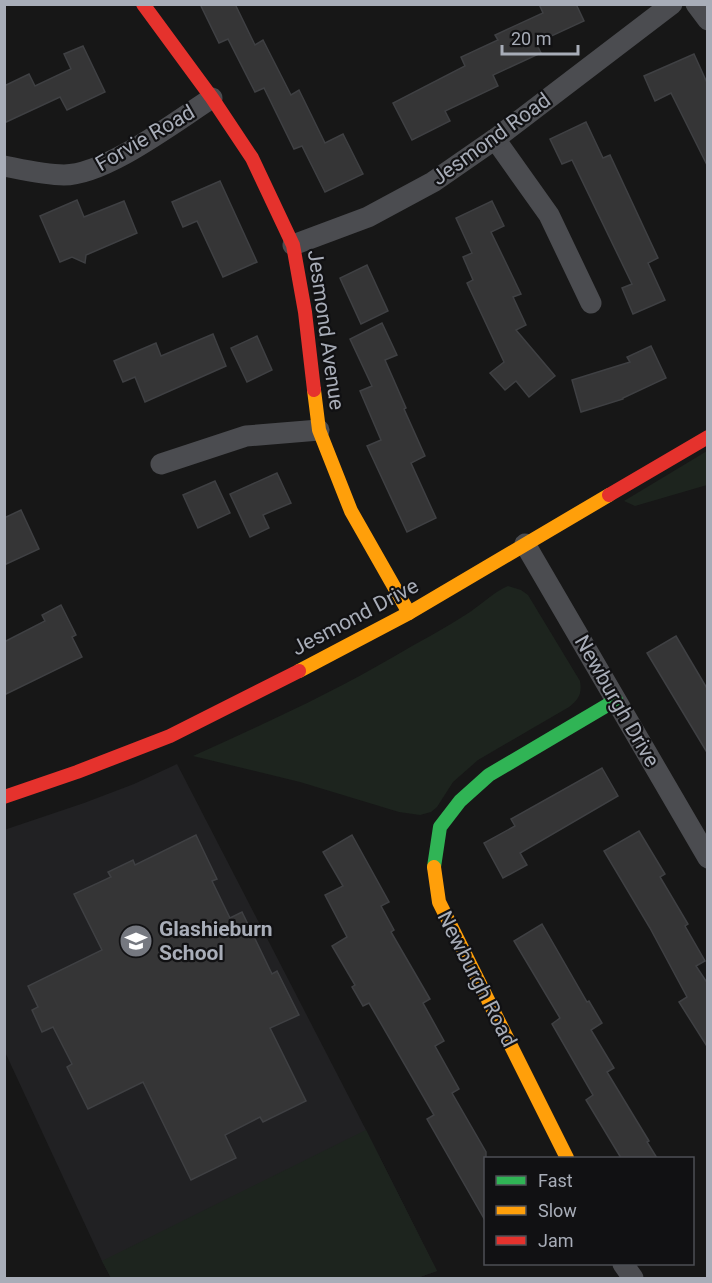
<svg xmlns="http://www.w3.org/2000/svg" width="712" height="1283" font-family="Roboto,sans-serif">
	<style>
		.built { fill: #212123 }
		.green { fill: #1d241e }
		.building { fill: #353536; stroke: #3f4043; stroke-width: 1.5 }
		.lines { fill: none; stroke-linecap: round; stroke-linejoin: round }
		.street { stroke: #4b4c50; stroke-width: 21 }
		.fast { stroke: #30b455; stroke-width: 14 }
		.slow { stroke: #ff9f0a; stroke-width: 14 }
		.jam { stroke: #e5322d; stroke-width: 14 }
		.labels { text-anchor: middle; stroke-width: 4.5; stroke-linejoin: round; paint-order: stroke }
		.street-label { font-size: 21px; fill: #a8adb8; stroke: #111113 }
		.poi-label { font-size: 21px; font-weight: bold; fill: #a8adb8; stroke: #111113; text-anchor: start }
	</style>
	<rect width="100%" height="100%" fill="#171717"/>
	<path class="built" d="M177,764L366,1130L437,1271L417,1278H111L102,1261L5,1052L4,830L84,803L134,784Z"/>
	<g class="green">
		<path d="M707,451V485L635,506L624,501Z"/>
		<path d="M508,586L521,590L528,595L580,681C582,694 579,699 569,707L478,760L453,782L437,807L431,812L420,815L399,812L300,782L193,756C262,725 330,694 395,656C420,641 446,628 470,612C483,603 494,592 508,586Z"/>
		<path d="M366,1130L437,1271L417,1278H111L102,1261Z"/>
	</g>
	<g class="building">
		<path d="M200,4H235L255,45L263,40L291,95L299,90L325,143L343,134L363,174L325,192L302,146L294,149L264,88L255,92L228,39L219,43Z"/>
		<path d="M539,4H576L584,21L536,43L541,53L493,75L498,86L445,111L450,121L412,140L393,103L465,66L461,57L498,40L495,35L543,13Z"/>
		<path d="M83,46L105,92L67,110L60,97L4,123V86L29,74L35,86L71,69L64,54Z"/>
		<path d="M694,54L708,85V167L671,93L655,101L644,76Z"/>
		<path d="M586,122L603,158L610,155L658,258L648,263L665,300L633,314L622,288L632,284L572,160L562,164L550,139Z"/>
		<path d="M220,181L257,262L223,277L197,221L183,227L172,202Z"/>
		<path d="M77,200L84,217L124,201L137,233L86,255L85,263L72,257L60,262L40,216Z"/>
		<path d="M492,201L504,226L491,232L521,294L513,297L526,325L516,330L555,376L529,397L516,381L505,390L490,373L504,362L467,283L473,280L463,257L472,253L456,218Z"/>
		<path d="M367,265L388,311L361,324L340,278Z"/>
		<path d="M382,323L397,355L385,360L406,408L404,409L425,456L411,463L436,518L407,532L367,446L381,440L360,391L372,386L350,339Z"/>
		<path d="M213,334L226,366L145,402L135,377L123,382L114,361L156,343L161,356Z"/>
		<path d="M257,336L272,370L247,382L231,348Z"/>
		<path d="M651,346L666,378L623,398V399L581,412L572,380L630,362L627,357Z"/>
		<path d="M277,473L291,503L263,515L269,528L250,537L230,494Z"/>
		<path d="M215,481L230,513L198,528L183,495Z"/>
		<path d="M21,510L39,549L4,565V518Z"/>
		<path d="M61,605L76,635L72,637L82,657L4,695V642L45,621L42,615Z"/>
		<path d="M676,636L708,690V754L647,653Z"/>
		<path d="M602,768L618,796L520,853L527,865L503,878L484,843L515,826L511,819Z"/>
		<path d="M639,831L665,874L660,877L688,924L685,926L705,961L696,966L708,984V1048L679,1002L687,997L650,928L604,851Z"/>
		<path d="M196,835L217,879L212,881L230,918L242,912L272,974L277,971L299,1015L270,1028L306,1101L263,1122L260,1117L225,1135L236,1158L191,1180L143,1082L88,1109L67,1067L72,1064L53,1027L42,1032L32,1010L38,1007L28,986L102,950L74,894L111,877L108,872L133,860L135,865Z"/>
		<path d="M352,835L389,902L381,906L394,930L391,932L430,999L423,1003L444,1041L435,1046L459,1089L452,1093L486,1152V1222L427,1119L434,1115L369,1003L363,1006L352,987L355,985L332,946L347,937L325,895L343,886L323,852Z"/>
		<path d="M542,924L587,1002L589,1001L602,1023L591,1030L614,1068L607,1072L649,1141L647,1142L657,1158H621L586,1100L593,1095L552,1024L560,1018L514,941Z"/>
	</g>
	<g class="lines">
		<g class="street">
			<path d="M696,4L708,20"/>
			<path d="M495,139L549,215L591,303"/>
			<path d="M4,166C24,170 45,175 64,175C106,175 176,121 212,98"/>
			<path d="M293,245L368,217L433,182L495,139L672,4"/>
			<path d="M161,464L246,436L319,430"/>
			<path d="M525,544L708,858"/>
			<path d="M623,1264L633,1278"/>
		</g>
		<path class="fast" d="M434,867L440,827L460,801L489,775L616,700"/>
		<g class="slow">
			<path d="M314,390L319,430L351,511L409,613"/>
			<path d="M299,671L409,613L609,495"/>
			<path d="M434,867L439,902L567,1158"/>
		</g>
		<g class="jam">
			<path d="M143,4L212,98L252,158L293,245L305,312L314,390"/>
			<path d="M609,495L708,437"/>
			<path d="M4,797L77,772L170,736L299,671"/>
		</g>
	</g>
	<defs>
		<g id="school-disc" transform="scale(1.725)"><circle r="9.5" fill="#757880" stroke="#111113"/><path d="M0-5L7-2L0 1L-7-2ZM-4 1L0 2.5L4 1V4Q0 6-4 4Z" fill="#fff"/></g>
	</defs>
	<g fill-rule="evenodd">
		<use href="#school-disc" x="136" y="941"/>
	</g>
	<g class="labels">
		<g class="street-label">
			<text transform="translate(145 138) rotate(-30)" y="7">Forvie Road</text>
			<text transform="translate(491 139) rotate(-36)" y="7">Jesmond Road</text>
			<text transform="translate(326 330) rotate(82)" y="7">Jesmond Avenue</text>
			<text transform="translate(355 617) rotate(-28)" y="7">Jesmond Drive</text>
			<text transform="translate(617 701) rotate(60)" y="7">Newburgh Drive</text>
			<text transform="translate(477 979) rotate(63)" y="7">Newburgh Road</text>
		</g>
		<g class="poi-label">
			<text x="159" y="936">Glashieburn<tspan x="159" dy="24">School</tspan></text>
		</g>
	</g>
	<rect width="712" height="1283" fill="none" stroke="#a8adb8" stroke-width="12"/>
	<rect x="484" y="1157" width="210" height="108" fill="#111113" stroke="#4d4f55" stroke-width="1.5"/>
	<rect x="496" y="1176" width="30" height="9" fill="#30b455" stroke="#4d4f55" stroke-width="1.5"/>
	<text x="538" y="1187" font-size="18" fill="#a8adb8">Fast</text>
	<rect x="496" y="1206" width="30" height="9" fill="#ff9f0a" stroke="#4d4f55" stroke-width="1.5"/>
	<text x="538" y="1217" font-size="18" fill="#a8adb8">Slow</text>
	<rect x="496" y="1236" width="30" height="9" fill="#e5322d" stroke="#4d4f55" stroke-width="1.5"/>
	<text x="538" y="1247" font-size="18" fill="#a8adb8">Jam</text>
	<path d="M502 45v9h76v-9" fill="none" stroke="#a8adb8" stroke-width="3"/>
	<text x="511" y="45" font-size="18" fill="#a8adb8" stroke="#111113" stroke-width="4.5" paint-order="stroke">20 m</text>
</svg>
